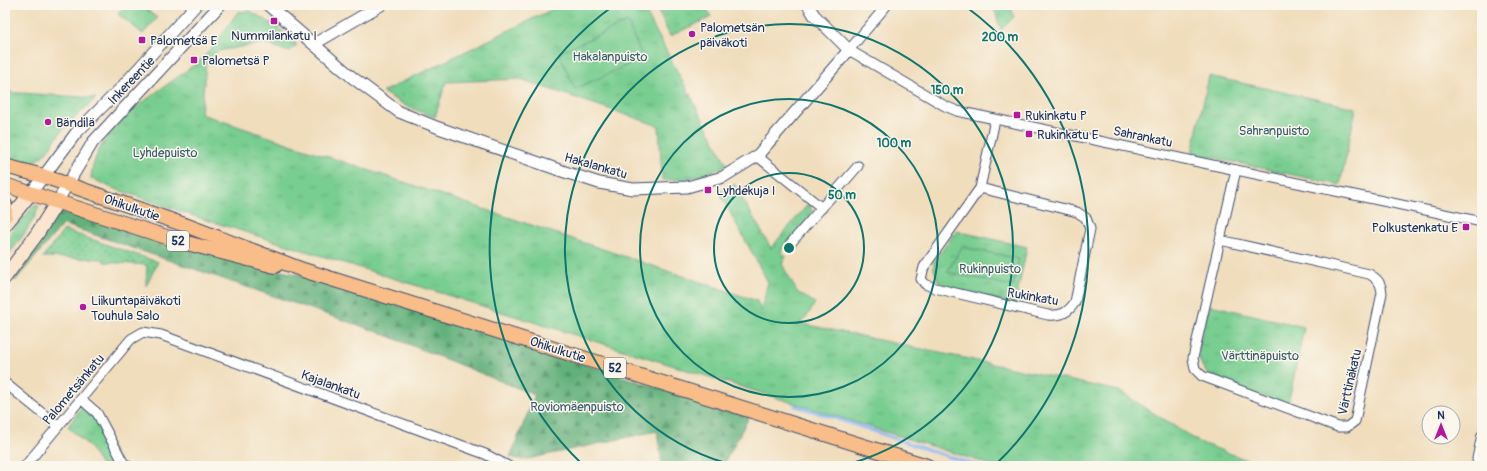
<svg xmlns="http://www.w3.org/2000/svg" width="1487" height="471" font-family="Pangolin,sans-serif">
	<style>
		.grass { fill: url(#grass-dots); stroke: #4a7e77 }
		.forest { fill: url(#forest-firs); stroke: #3e706c }
		.park { fill: url(#park-tufts); stroke: #4a7e77 }
		.pitch { fill: #78cd90; stroke: #4a7e77 }
		.lines { fill: none; stroke-linecap: round; stroke-linejoin: round }
		.stream { stroke: #8abaf6; stroke-width: 3 }
		.minor-casing { stroke: #3b496c; stroke-width: 11 }
		.tertiary-casing { stroke: #3b496c; stroke-width: 13 }
		.secondary-casing { stroke: #3b496c; stroke-width: 15 }
		.primary-casing { stroke: #3b496c; stroke-width: 16 }
		.minor { stroke: #fff; stroke-width: 9 }
		.tertiary { stroke: #fff; stroke-width: 11 }
		.secondary { stroke: #fce5cf; stroke-width: 13 }
		.primary { stroke: #f8bd88; stroke-width: 14 }
		.ring { fill: none; stroke: #0f766e; stroke-width: 2 }
		.poi-dot { fill: #b5179e; stroke: #fbf7ec; stroke-width: 1.5 }
		.labels { text-anchor: middle; stroke-width: 3; stroke-linejoin: round; paint-order: stroke }
		.shield { fill: #fbf7ec; stroke: #5e6b89; stroke-width: 1 }
		.shield-label { font-size: 12px; font-weight: bold; fill: #1b2f5e }
		.poi-label { font-size: 13px; fill: #1b2f5e; stroke: #fbf7ec; text-anchor: start }
		.park-label { font-size: 13px; fill: #375e6d; stroke: #fbf7ec }
		.street-label { font-size: 13px; fill: #1b2f5e; stroke: #fbf7ec }
		.centre { fill: #0f766e; stroke: #fbf7ec; stroke-width: 2 }
		.ring-label { font-size: 12px; text-anchor: middle; font-weight: bold; fill: #0f766e; stroke: #fbf7ec; stroke-width: 3; stroke-linejoin: round; paint-order: stroke }
	</style>
	<defs>
		<pattern id="grass-dots" width="8" height="8" patternUnits="userSpaceOnUse"><rect width="8" height="8" fill="#78cd90"/><path d="M2 2h.1M6 6h.1" fill="none" stroke="#67b07f" stroke-width="1.8" stroke-linecap="round"/></pattern>
		<pattern id="forest-firs" width="22" height="20" patternUnits="userSpaceOnUse"><rect width="22" height="20" fill="#62b07a"/><path d="M5 1l3.5 6h-7zM16 11l3.5 6h-7z" fill="#509067"/></pattern>
		<pattern id="park-tufts" width="24" height="20" patternUnits="userSpaceOnUse"><rect width="24" height="20" fill="#78cd90"/><path d="M3 7l-1-3M5 7V3M7 7l1-3M15 17l-1-3M17 17v-4M19 17l1-3" fill="none" stroke="#67b07f"/></pattern>
	</defs>
	<rect width="100%" height="100%" fill="#fbf7ec"/>
	<filter id="ink" filterUnits="userSpaceOnUse"><feTurbulence type="fractalNoise" baseFrequency=".025" numOctaves="2"/><feDisplacementMap in="SourceGraphic" scale="8" xChannelSelector="R" yChannelSelector="G"/><feConvolveMatrix kernelMatrix="1 2 1 2 8 2 1 2 1" color-interpolation-filters="sRGB"/></filter>
	<filter id="wash" filterUnits="userSpaceOnUse"><feTurbulence type="fractalNoise" baseFrequency=".012" numOctaves="4" result="noise"/><feDisplacementMap in="SourceGraphic" scale="16" xChannelSelector="R" yChannelSelector="G"/><feGaussianBlur stdDeviation="0.9" result="paint"/><feColorMatrix in="noise" values="0 0 0 0 0 0 0 0 0 0 0 0 0 0 0 0 0 1.4 0 .05"/><feComposite in="paint" operator="in"/></filter>
	<g filter="url(#wash)">
		<rect width="100%" height="100%" fill="#f0ddbc"/>
		<path class="grass" d="M64,230L158,262L146,286L147,265L104,262V259L43,257Z"/>
		<path class="forest" d="M59,211L254,266L307,276L749,417L723,466H662L657,431L523,460L510,457L535,395L378,332L63,224L15,281L13,279Z"/>
		<g class="park">
			<path d="M125,5H141L157,18L143,34L118,14Z"/>
			<path d="M561,5H642L727,165C702,177 689,180 662,180L659,126L520,79L446,82L435,117L408,107L382,92Z"/>
			<path d="M655,5H705L711,17L670,36Z"/>
			<path d="M993,5H1010L1014,17L1001,30Z"/>
			<path d="M250,11L276,26L297,45L289,52L264,43L218,51L206,63L201,114L757,301L761,311L768,282L719,192L734,184L771,248L809,203L812,211L810,217L781,251L786,257L782,264L797,292L815,303L806,318L799,323L1119,391L1199,442L1263,466H995L197,217L110,187L91,178C95,124 163,91 200,60C214,48 227,26 238,12Z"/>
			<path d="M1209,76L1356,108L1340,185L1192,153Z"/>
			<path d="M5,92L96,98C86,108 74,117 64,128C43,153 44,170 5,159Z"/>
			<path d="M35,205L39,206C33,225 17,243 5,259V239Z"/>
			<path d="M956,231L1027,247L1015,304L948,288L938,281L934,269V262Z"/>
			<path d="M1210,305L1304,327L1288,405C1269,398 1221,385 1207,373C1203,369 1200,362 1199,357C1198,340 1206,321 1210,305Z"/>
			<path d="M82,406L94,414L121,466H101L89,446L68,427Z"/>
		</g>
		<g class="pitch">
			<path d="M627,22L643,58L575,89L559,53Z"/>
			<path d="M962,247L1019,259L1013,286L947,272Z"/>
		</g>
		<g class="lines">
			<path class="stream" d="M795,406C858,423 918,449 980,466"/>
		</g>
	</g>
	<g filter="url(#ink)">
		<g class="lines">
			<g class="minor-casing">
				<g id="minor">
					<path d="M887,5L849,50L945,106L957,111L1482,222"/>
					<path d="M757,156L822,208"/>
					<path d="M980,188L1077,212L1086,218L1090,229L1075,302C1068,313 1061,316 1048,315L935,288L925,284L921,279L924,267L980,188L995,120"/>
					<path d="M1220,240L1369,274C1378,279 1381,283 1382,293L1355,421L1347,427H1338L1202,376L1195,369L1193,358L1236,170"/>
					<path d="M790,244L858,166"/>
					<path d="M5,383L58,426"/>
					<path d="M81,399L97,413L123,462L128,466"/>
					<path d="M25,466L131,339L143,332L161,335L485,454L508,466"/>
					<path d="M1478,466L1477,459L1482,435"/>
				</g>
			</g>
			<g class="tertiary-casing">
				<g id="tertiary">
					<path d="M268,5L353,78L399,112L439,128L565,172L599,183L633,189L687,187L723,177L757,156L849,50L814,15L808,5"/>
					<path d="M314,44L381,5"/>
					<path d="M31,193L76,133L120,89L196,5"/>
					<path d="M57,202L93,142L220,5"/>
				</g>
			</g>
			<g class="secondary-casing">
				<g id="secondary">
					<path d="M5,225L31,193"/>
					<path d="M5,277L37,234L57,202"/>
				</g>
			</g>
			<g class="primary-casing">
				<g id="primary">
					<path d="M5,166L43,176L185,225L303,270L927,466"/>
					<path d="M5,185L179,241L275,266"/>
					<path d="M5,205V215"/>
				</g>
			</g>
			<use href="#minor" class="minor"/>
			<use href="#tertiary" class="tertiary"/>
			<use href="#secondary" class="secondary"/>
			<use href="#primary" class="primary"/>
		</g>
	</g>
	<g class="ring">
		<circle cx="789" cy="248" r="75"/>
		<circle cx="789" cy="248" r="149"/>
		<path d="M737 466A224 224 0 1 1 841 466"/>
		<path d="M583 465A299 299 0 0 1 613 6M965 6A299 299 0 0 1 995 465"/>
	</g>
	<g class="poi-dot">
		<rect x="270" y="17" width="8" height="8" rx="2"/>
		<circle cx="692" cy="34" r="4"/>
		<rect x="138" y="36" width="8" height="8" rx="2"/>
		<rect x="190" y="56" width="8" height="8" rx="2"/>
		<rect x="1013" y="111" width="8" height="8" rx="2"/>
		<circle cx="48" cy="122" r="4"/>
		<rect x="1025" y="130" width="8" height="8" rx="2"/>
		<rect x="704" y="186" width="8" height="8" rx="2"/>
		<rect x="1462" y="223" width="8" height="8" rx="2"/>
		<circle cx="83" cy="307" r="4"/>
	</g>
	<g class="labels">
		<g class="shield">
			<rect x="167" y="231" width="22" height="20" rx="3"/>
			<rect x="604" y="358" width="22" height="20" rx="3"/>
		</g>
		<g class="shield-label">
			<text x="178" y="245">52</text>
			<text x="615" y="372">52</text>
		</g>
		<g class="poi-label">
			<text x="700" y="32">Palometsän<tspan x="700" dy="15">päiväkoti</tspan></text>
			<text x="274" y="40" text-anchor="middle">Nummilankatu I</text>
			<text x="150" y="45">Palometsä E</text>
			<text x="202" y="65">Palometsä P</text>
			<text x="1025" y="120">Rukinkatu P</text>
			<text x="56" y="127">Bändilä</text>
			<text x="1037" y="139">Rukinkatu E</text>
			<text x="716" y="195">Lyhdekuja I</text>
			<text x="1458" y="232" text-anchor="end">Polkustenkatu E</text>
			<text x="91" y="305">Liikuntapäiväkoti<tspan x="91" dy="15">Touhula Salo</tspan></text>
		</g>
		<g class="park-label">
			<text x="610" y="61">Hakalanpuisto</text>
			<text x="1274" y="135">Sahranpuisto</text>
			<text x="165" y="157">Lyhdepuisto</text>
			<text x="990" y="273">Rukinpuisto</text>
			<text x="1260" y="360">Värttinäpuisto</text>
			<text x="577" y="411">Roviomäenpuisto</text>
		</g>
		<g class="street-label">
			<text transform="translate(131 80) rotate(-46)" y="5">Inkereentie</text>
			<text transform="translate(1143 136) rotate(12)" y="5">Sahrankatu</text>
			<text transform="translate(596 165) rotate(16)" y="5">Hakalankatu</text>
			<text transform="translate(132 207) rotate(19)" y="5">Ohikulkutie</text>
			<text transform="translate(1033 296) rotate(10)" y="5">Rukinkatu</text>
			<text transform="translate(558 349) rotate(18)" y="5">Ohikulkutie</text>
			<text transform="translate(1349 382) rotate(-77)" y="5">Värttinäkatu</text>
			<text transform="translate(331 384) rotate(20)" y="5">Kajalankatu</text>
			<text transform="translate(73 389) rotate(-50)" y="5">Palometsänkatu</text>
		</g>
	</g>
	<circle cx="789" cy="248" r="6" class="centre"/>
	<g class="ring-label">
		<text x="1000" y="41">200 m</text>
		<text x="947" y="94">150 m</text>
		<text x="894" y="147">100 m</text>
		<text x="842" y="199">50 m</text>
	</g>
	<rect width="1487" height="471" fill="none" stroke="#fbf7ec" stroke-width="20"/>
	<g transform="translate(1441 425)"><circle r="19" fill="#fbf7ec" stroke="#a1a7b3"/>
	<path d="M0-3L7 15L0 10L-7 15Z" fill="#b5179e"/>
	<text y="-6" font-size="11" font-weight="bold" text-anchor="middle" fill="#1b2f5e">N</text>
	</g>
</svg>
